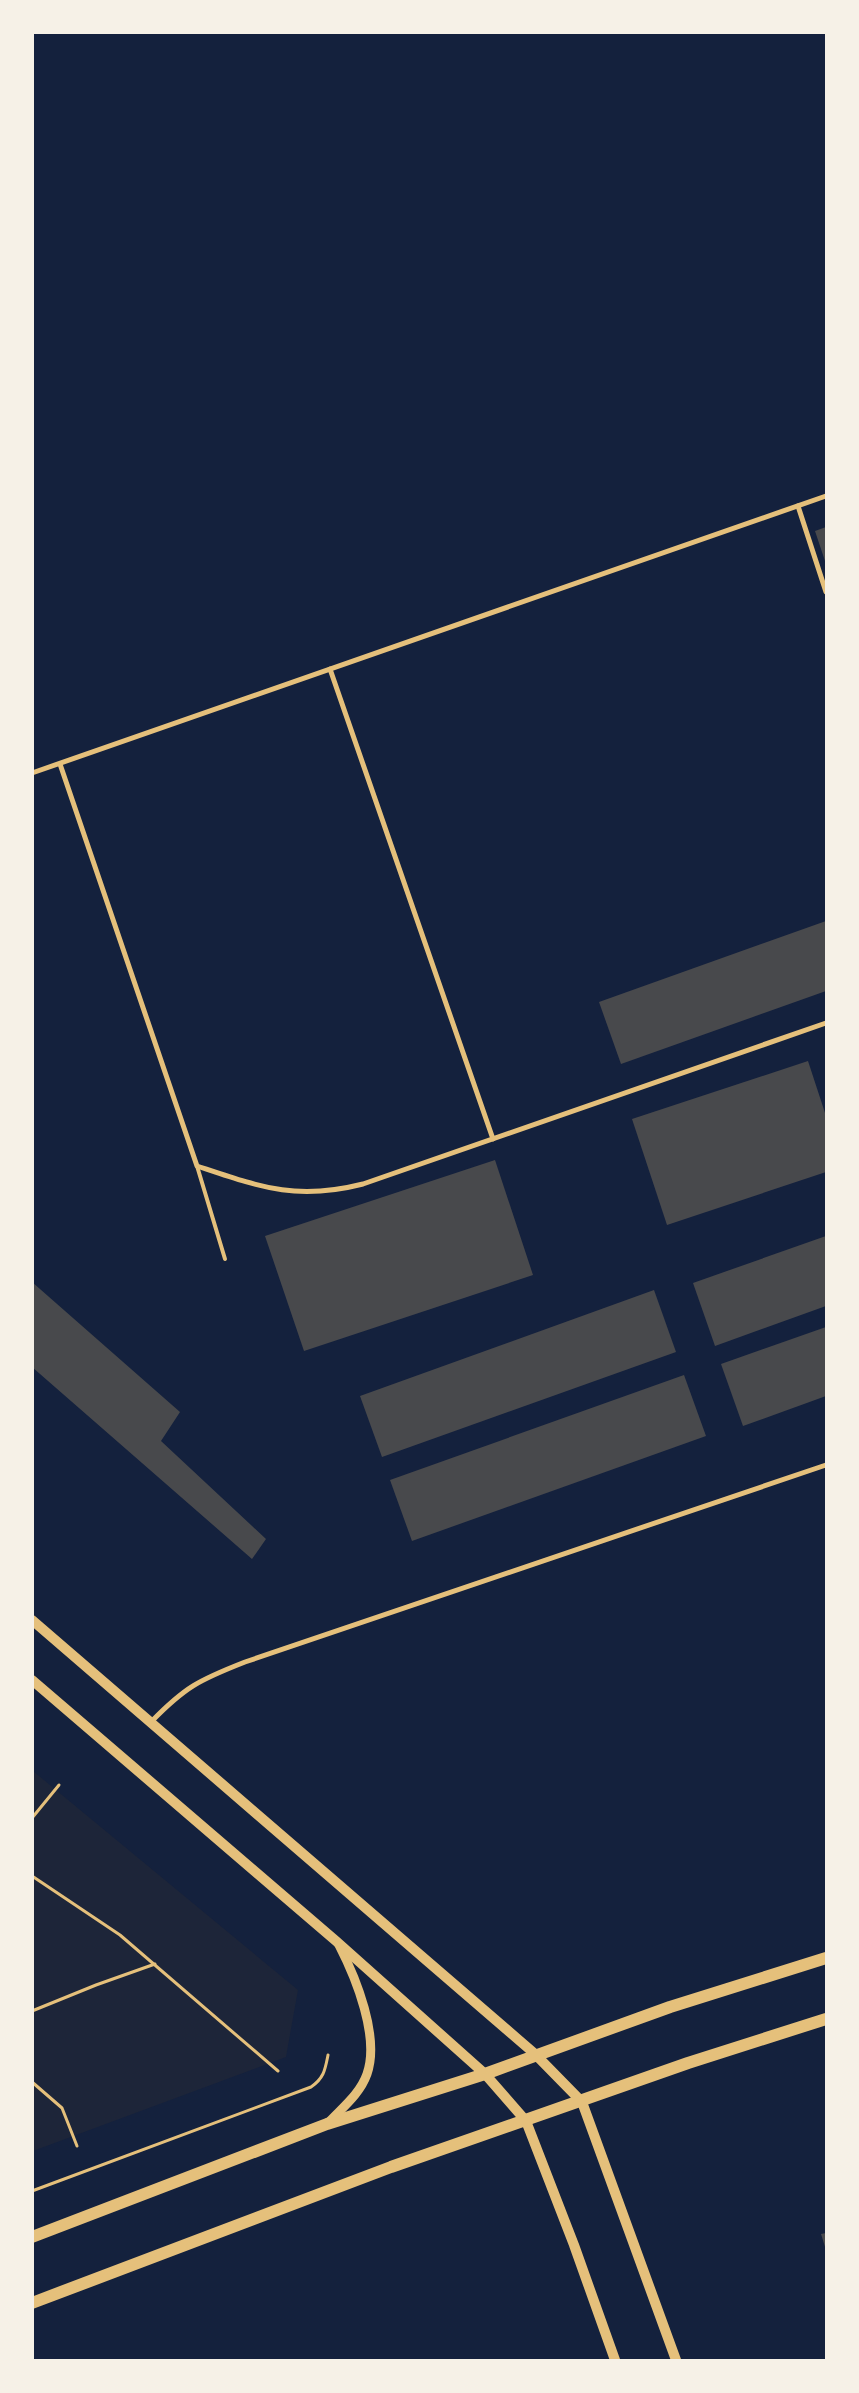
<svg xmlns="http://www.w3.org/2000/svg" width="859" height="2393" font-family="'PT Sans',sans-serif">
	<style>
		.green { fill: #1d2539 }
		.building { fill: #48494c }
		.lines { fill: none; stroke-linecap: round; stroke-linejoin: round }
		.path { stroke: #e5c07b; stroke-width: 3 }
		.service { stroke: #e5c07b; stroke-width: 4 }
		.minor { stroke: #e5c07b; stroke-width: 5 }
		.tertiary { stroke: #e5c07b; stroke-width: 9 }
		.secondary { stroke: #e5c07b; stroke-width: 10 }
		.primary { stroke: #e5c07b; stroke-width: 12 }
	</style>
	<rect width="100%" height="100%" fill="#14213d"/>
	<path class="green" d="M33,1771L298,1990L286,2057L33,2151Z"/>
	<g class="building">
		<path d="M826,527V564L815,531Z"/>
		<path d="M826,921V991L621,1064L599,1002Z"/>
		<path d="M808,1061L826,1116V1172L667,1225L632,1119Z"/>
		<path d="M495,1160L533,1275L304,1351L265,1236Z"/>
		<path d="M826,1236V1306L715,1346L693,1283Z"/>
		<path d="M32,1282L180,1412L161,1441L266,1539L252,1559L32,1367Z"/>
		<path d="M654,1290L676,1352L382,1457L360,1396Z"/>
		<path d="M826,1327V1396L743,1426L721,1364Z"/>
		<path d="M684,1375L706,1436L412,1541L390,1480Z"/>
		<path d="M826,2233V2250L821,2234Z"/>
	</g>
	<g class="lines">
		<g class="path">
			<path d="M32,1818L59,1785"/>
			<path d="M32,1876L120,1935L278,2071"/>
			<path d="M32,2011L96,1985L155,1964"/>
			<path d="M32,2082L62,2108L77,2146"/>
			<path d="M32,2191L311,2087C324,2078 325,2070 328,2055"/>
		</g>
		<path class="service" d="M197,1166L225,1259"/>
		<g class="minor">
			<path d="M798,506L826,592"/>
			<path d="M330,669L493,1139"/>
			<path d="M60,764L197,1166C260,1187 296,1201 363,1184L826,1023"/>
			<path d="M32,773L826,496"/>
			<path d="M151,1722C185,1687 199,1680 245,1662L826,1465"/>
		</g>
		<path class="tertiary" d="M329,2122C342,2108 360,2094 367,2074C380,2037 356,1978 339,1945"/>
		<g class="secondary">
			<path d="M32,1620L535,2054L582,2102L676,2360"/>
			<path d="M32,1680L336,1941L485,2074L526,2121L574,2245L615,2360"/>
		</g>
		<g class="primary">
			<path d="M32,2237L327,2124L485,2074L670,2007L826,1958"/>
			<path d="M32,2303L391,2167L688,2063L826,2019"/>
		</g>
	</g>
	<rect width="859" height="2393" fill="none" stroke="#f6f1e7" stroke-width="68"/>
</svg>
